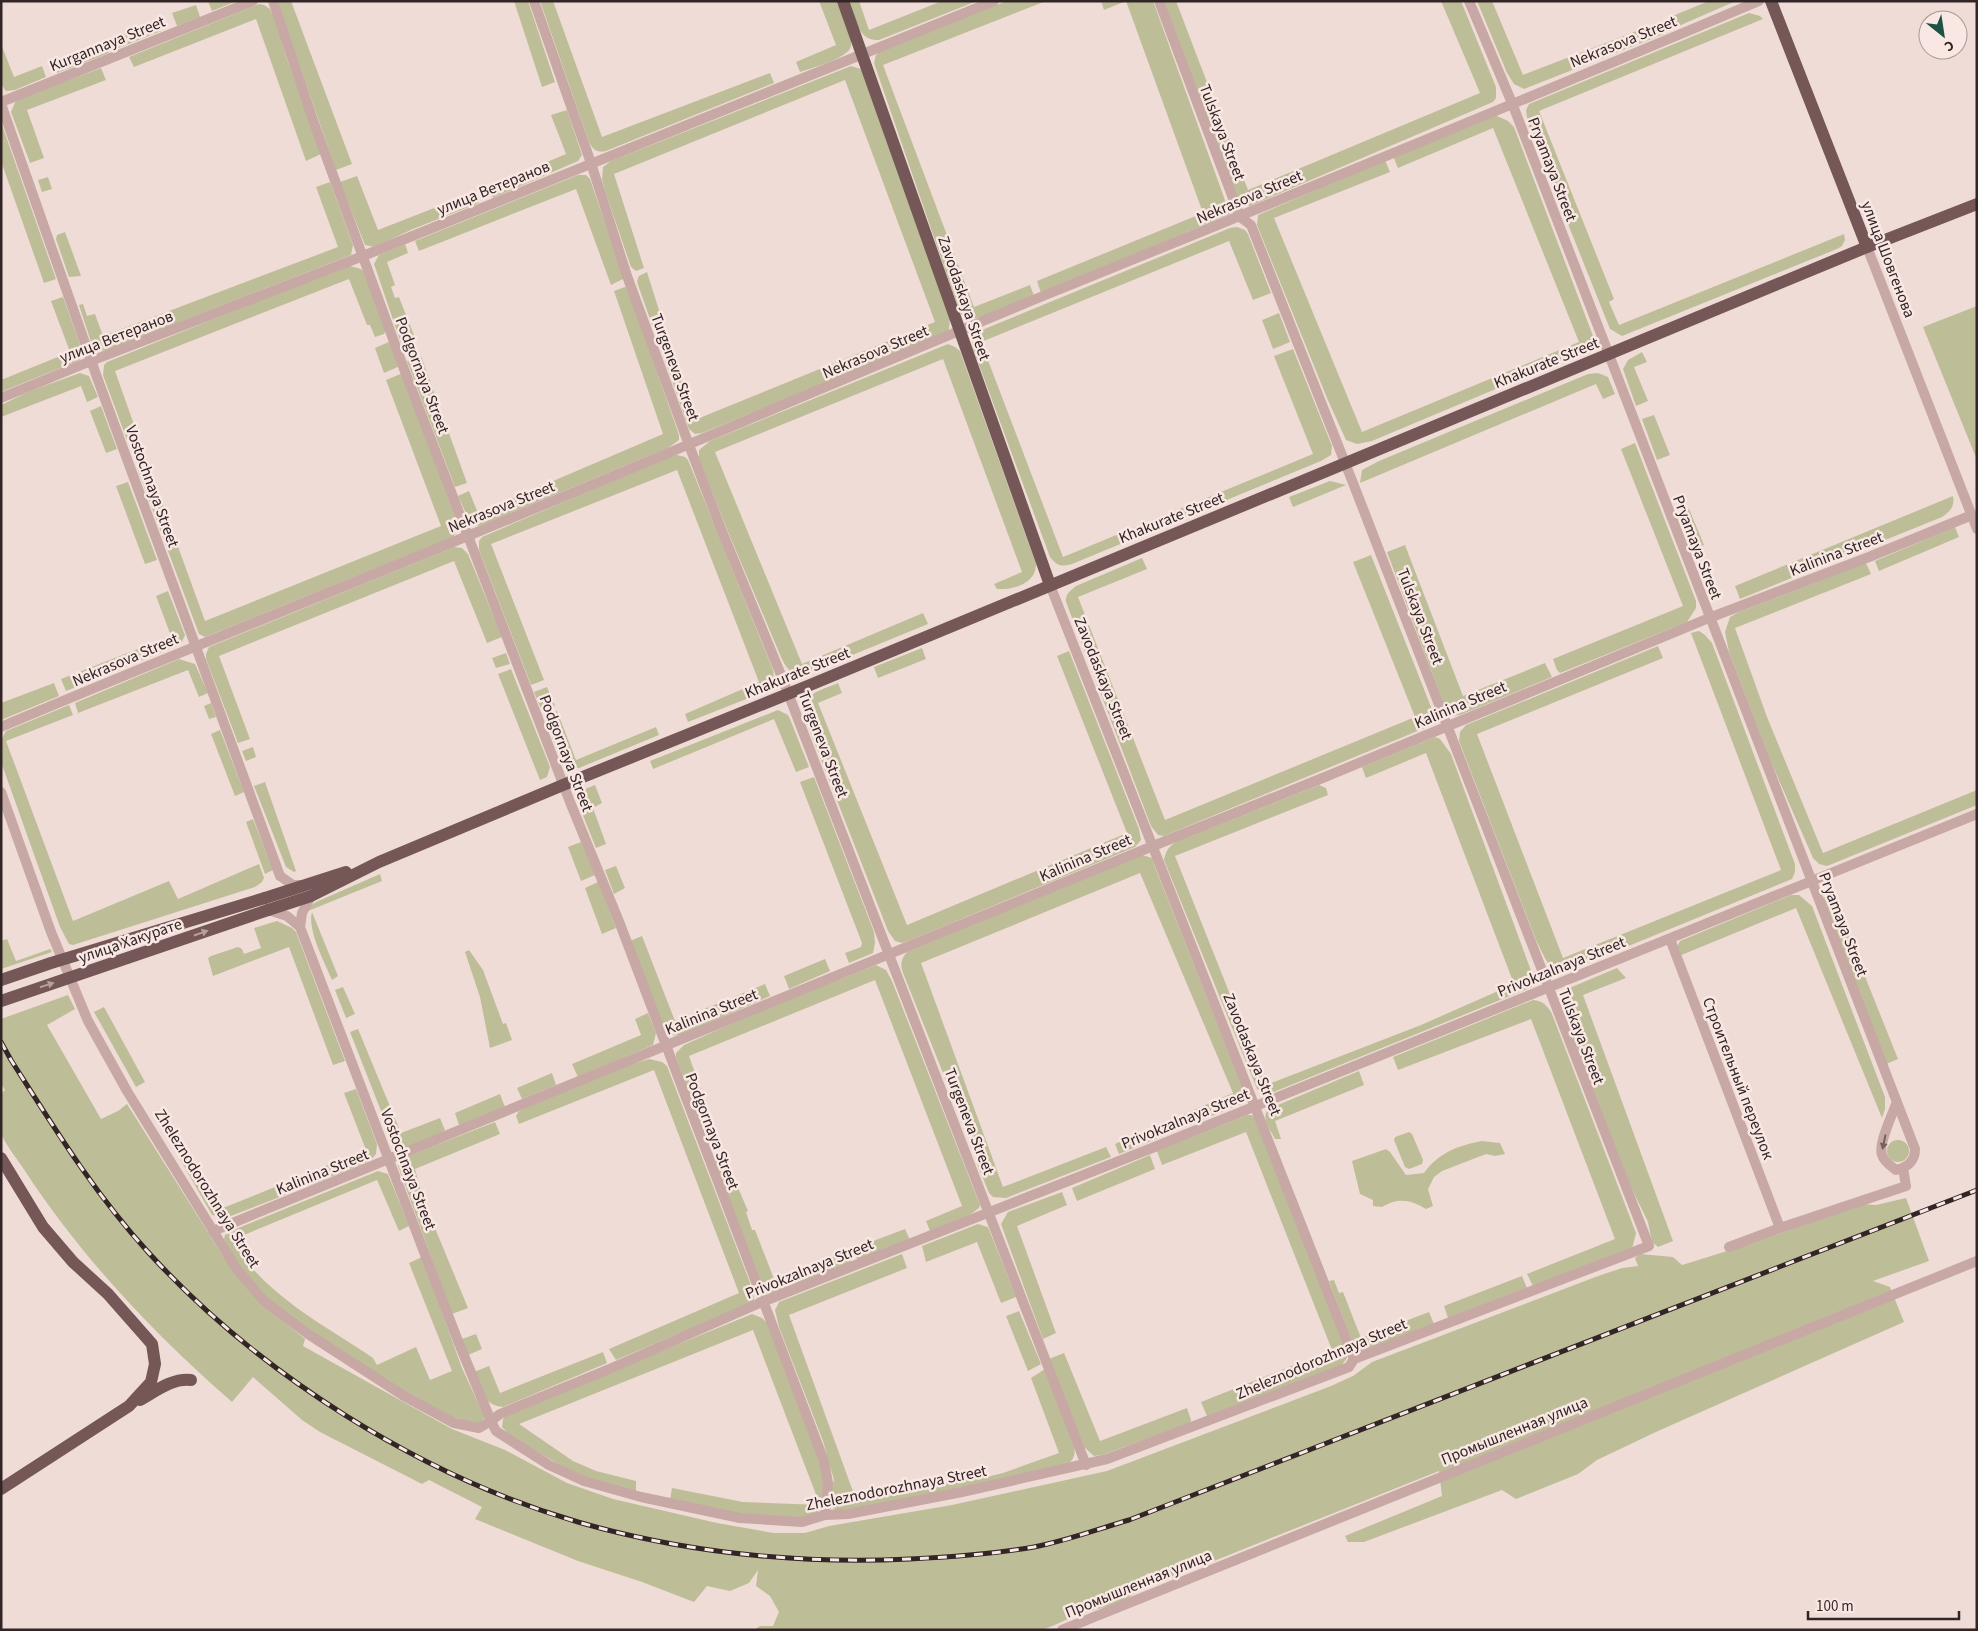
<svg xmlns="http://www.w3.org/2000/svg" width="1978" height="1631" font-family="'Source Sans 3',sans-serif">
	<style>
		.green { fill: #bdbe98 }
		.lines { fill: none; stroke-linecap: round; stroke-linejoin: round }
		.minor { stroke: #c7a8a4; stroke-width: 10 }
		.major { stroke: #745756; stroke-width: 12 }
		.rail-casing { stroke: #322525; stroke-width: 5 }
		.rail { stroke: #f8e7e3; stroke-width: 3; stroke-dasharray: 9; stroke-linecap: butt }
		.major-bridge { stroke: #745756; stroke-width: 12 }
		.oneway { fill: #b69f9c }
		.oneway2 { fill: #75605e }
		.labels { text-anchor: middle; stroke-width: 5; stroke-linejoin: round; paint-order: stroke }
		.street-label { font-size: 16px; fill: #322525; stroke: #f8e7e3 }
	</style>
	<rect width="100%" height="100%" fill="#f0dcd7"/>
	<g class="green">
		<path d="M208,1H237L212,11Z"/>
		<path d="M279,1H291L352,164L336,170L279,6Z"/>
		<path d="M514,1H528L555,82L542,87Z"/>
		<path d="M540,1H553L602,137L770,73L774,83L606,151C597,153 593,150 589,142Z"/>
		<path d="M819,1H838C841,12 853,36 851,46C849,58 812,68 800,72L796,62L836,45Z"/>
		<path d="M849,1H859L869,30L942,1H977L879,40C858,42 855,17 849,1Z"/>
		<path d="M1007,1H1046L883,65L974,307L1030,285L1034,296L982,317L969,319L960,313L874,63L876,55L883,49Z"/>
		<path d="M1101,1H1126L1104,10Z"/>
		<path d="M1126,1H1153L1230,214L1041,293L1037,281L1203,213Z"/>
		<path d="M1164,1H1176L1248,190L1480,93L1441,1H1461L1496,87V98L1493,102L1250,206H1243L1238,201Z"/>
		<path d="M1477,1H1492L1523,75L1660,22L1664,34L1524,89L1514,84L1507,73Z"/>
		<path d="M1709,1H1736L1674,28L1670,17Z"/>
		<path d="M259,4L264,5L270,9L276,22L286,56L321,154L306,161L256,19L134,67L129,57Z"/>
		<path d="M196,5L200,17L177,26L172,13Z"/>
		<path d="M1749,13L1760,16L1763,19L1539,111L1614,299L1609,302L1619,325L1844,234L1845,240L1842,246L1837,249L1622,336L1610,329L1528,124L1526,110L1529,104Z"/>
		<path d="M158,20L161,31L116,49L113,39Z"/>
		<path d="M105,41L109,53L57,73L53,62Z"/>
		<path d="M1,44L14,77L42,66L46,77L15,90L6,91L1,84Z"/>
		<path d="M851,66L861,69L950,319L949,329L946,334L702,433L695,434L689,429L638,285L637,281L639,276L647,272L676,364L697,419L935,322L845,80L614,174L644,268L636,271L631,267L605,191L602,179L603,167L611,161Z"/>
		<path d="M101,68L106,80L27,110L44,158L30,163L11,112L16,100Z"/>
		<path d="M567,110L582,155L578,161L493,198L488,187L566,154L551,115Z"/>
		<path d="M1497,116L1508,121L1514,127L1593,336L1591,348L1584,352L1372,441L1357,444L1346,440L1327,398L1257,225L1258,215L1385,160L1390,172L1274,218L1362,432L1579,342L1493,128L1398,168L1393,156L1488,117Z"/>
		<path d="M1,122L56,279L44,283L1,161Z"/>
		<path d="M578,175H586L590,179L623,276V279L611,285L576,189L419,251L415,241Z"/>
		<path d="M357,176L378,230L475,192L479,203L413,229L374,247L365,245L340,182Z"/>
		<path d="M48,177L52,189L42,192L38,180Z"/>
		<path d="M330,182L353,245L351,255L107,350L100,351L93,348L79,305L83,304L87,316L95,314L103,336L338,247L316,187Z"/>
		<path d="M1237,227L1245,230L1248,234L1271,293L1253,300L1229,241L981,342L1063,557L1313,454L1274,356L1293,349L1332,446L1331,455L1321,461L1072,564C1061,567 1057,566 1050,557L972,346L973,340L982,330L1230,228Z"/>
		<path d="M65,232L81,276L69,277L56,239L57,235Z"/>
		<path d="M405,244L408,253L387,262L395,285L391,287L395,298L399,297L415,338L401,343L374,264L379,255Z"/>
		<path d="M350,266L361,269L363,271L386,330L384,334L375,337L370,325H367L349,279L115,371L138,436L127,440L103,375L104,365L107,362L313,279Z"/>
		<path d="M625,287L628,289L679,435V440L668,448L479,526L470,522L458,496L469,491L478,513L663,434L614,291Z"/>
		<path d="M63,297L81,347L82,353L80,360L1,392V380L70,352L51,301Z"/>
		<path d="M1977,306V460L1923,327Z"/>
		<path d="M1279,313L1290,342L1273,349L1262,320Z"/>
		<path d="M391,341L400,366L384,373L375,348Z"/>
		<path d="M948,344L955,347L960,351L1036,564C1036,584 1013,590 997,589L994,584L1022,572L943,359L715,452L802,664L923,613L928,624L806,674C792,677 786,668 781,657L726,527L699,459V450L710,441Z"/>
		<path d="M1642,352L1647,362L1634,367L1648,401L1636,406L1623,369L1628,360Z"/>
		<path d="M421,356L467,483L455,487L407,361Z"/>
		<path d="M80,373L89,376L98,397L87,402L81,386L1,417V405L30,391Z"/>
		<path d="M403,373L460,526L453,537L210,635L205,637L199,634L137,468L148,464L205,621L441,526L386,380Z"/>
		<path d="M1598,373L1608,377L1615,394L1603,399L1596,384L1360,483L1362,470L1379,461L1588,374Z"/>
		<path d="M101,406L117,449L106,453L90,411Z"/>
		<path d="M1654,415L1670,455L1657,460L1642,419Z"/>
		<path d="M1635,443L1696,601V608L1687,622L1560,673L1557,670L1553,659L1683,606L1621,449Z"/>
		<path d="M677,455L685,457L688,460L773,670C775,680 771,685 764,692L688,722L685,714L759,682L677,470L491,544L544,680L531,685L479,550V541L482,537L671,456Z"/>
		<path d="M1330,481L1346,485L1293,507L1289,497Z"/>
		<path d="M128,482L157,560L145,564L116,486Z"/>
		<path d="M1953,496C1955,506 1950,512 1942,517L1740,599L1735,586Z"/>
		<path d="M1689,509L1704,545L1692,550L1677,514Z"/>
		<path d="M1955,527L1959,537L1879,571L1875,561Z"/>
		<path d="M1405,545L1463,696L1545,663L1552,677L1460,715L1451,716L1446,710L1387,552Z"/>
		<path d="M454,547L462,548L468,554L502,637L487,643L454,561L219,656L250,739L238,743L206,659V654L209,647Z"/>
		<path d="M1371,555L1435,717L1432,725L1164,836L1158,835L1151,826L1066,602C1065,594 1070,591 1076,586L1142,558L1147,569L1078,597L1165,820L1415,717L1353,562Z"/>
		<path d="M1866,563L1871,574L1735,628L1767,717L1823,853L1977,790V805L1827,866L1819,864L1813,858L1771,762L1729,652L1725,632L1730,617L1739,612Z"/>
		<path d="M168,591L185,635L181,644L66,691L61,679L171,636L156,596Z"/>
		<path d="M1699,631L1705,635L1712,643L1795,864V872L1792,879L1565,972C1548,972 1543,953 1536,940L1459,741L1460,732L1466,725L1658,646L1663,658L1477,734L1563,958L1781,870L1691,633Z"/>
		<path d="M922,648L926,659L878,678L874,667Z"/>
		<path d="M1069,651L1139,829L1141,840L1135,847L913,939L902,943L895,941L888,931L804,716C799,694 822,690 838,683L842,693L818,703L907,925L1127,833L1057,656Z"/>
		<path d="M506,653L510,664L496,668L492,658Z"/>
		<path d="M179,659L195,664L208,693L199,697L188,670L78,713L75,703Z"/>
		<path d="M511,669L550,767L547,777L540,780L498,674Z"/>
		<path d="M54,683L59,696L1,720V703Z"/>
		<path d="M547,687L555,706L542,711L534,692Z"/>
		<path d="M211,703L216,717L209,719L204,706Z"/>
		<path d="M69,705L73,715L6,741L73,921L169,881L178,899L259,864L264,878L262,882L255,887L73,945L69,944L60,927L1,762V740L6,731Z"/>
		<path d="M778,710L788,715L790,719L809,767L796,772L774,719L653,769L650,761Z"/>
		<path d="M557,711L576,760L656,727L659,735L579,768L568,767L562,763L544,716Z"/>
		<path d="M220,730L244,792L235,796L211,734Z"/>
		<path d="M1435,737L1440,739L1451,754L1533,976L1534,981L1532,987L1269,1094H1265L1257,1089L1164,860C1166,851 1168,847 1176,842L1319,785L1326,788L1328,795L1175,856L1266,1085L1421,1025L1514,984L1426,753L1366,778L1362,767Z"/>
		<path d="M253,747L256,757L246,761L242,751Z"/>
		<path d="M814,777L874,932L875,943L873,953L849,963L845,953L861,947L862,943L800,782Z"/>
		<path d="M265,782L296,871L294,872L286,867L254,786Z"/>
		<path d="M595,785L602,803L593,808L606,844L596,848L578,803L583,790Z"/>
		<path d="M253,819L273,870L265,874L246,822Z"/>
		<path d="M581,842L595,875L581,881L568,847Z"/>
		<path d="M1142,855L1152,858L1155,867L1247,1099L1246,1102L1119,1154L1115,1144L1233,1093L1140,873L921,963L1003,1187L1106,1147L1111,1157L1006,1198L993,1197L989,1193L978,1166L974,1138L959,1113L903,973C900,964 901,959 907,952Z"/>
		<path d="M616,866L625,888L614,894L605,870Z"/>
		<path d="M380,874L382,881L308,911L310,906L316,902Z"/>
		<path d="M598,882L616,928L602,934L585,888Z"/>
		<path d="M1832,894L1898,1059L1886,1064L1823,898Z"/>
		<path d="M1791,895H1799L1812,906L1885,1097V1109L1882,1118L1796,908L1679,956L1677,947L1680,941Z"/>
		<path d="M312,912L338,976L332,980C325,963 307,930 312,912Z"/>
		<path d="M277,921L292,928L296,932L345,1061L333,1065L289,947L213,976L208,958L211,956L238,947L242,949L244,954L261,948L254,928Z"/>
		<path d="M642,936L675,1021L765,984L770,996L681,1035C675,1036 671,1036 666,1032L630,941Z"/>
		<path d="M7,939L16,961L50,949L52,952L1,969V941Z"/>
		<path d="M469,950L483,970L503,1024L506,1023L512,1040L490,1048L480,997L465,952Z"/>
		<path d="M825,959L830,971L789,989L784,976Z"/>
		<path d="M876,965L886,970L892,981L980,1205L979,1208L971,1214L930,1231L926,1221L962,1206L875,980L689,1056L716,1132H703L676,1057V1053L684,1045L751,1015Z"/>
		<path d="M1617,968L1626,978L1583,995L1673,1241L1658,1247L1652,1242L1648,1222L1631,1187L1569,1026L1563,1004V999L1567,989Z"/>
		<path d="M343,987L355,1014L346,1018L335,990Z"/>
		<path d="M68,995L75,1009L47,1025L101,1119L118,1111L127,1104L221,1253L237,1276L266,1307L305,1339L303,1346L452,1429L505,1450L567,1483L613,1499L717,1523L774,1533H805L829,1526L952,1505L1107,1471L1331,1386L1353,1376L1372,1362L1598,1276L1622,1268L1638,1266L1635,1258L1640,1254L1673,1257L1682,1265L1753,1243L1862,1204L1876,1205L1906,1198L1929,1261L1873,1281L1890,1287L1904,1322L1658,1431L1597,1460L1578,1474L1516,1499L1502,1490L1364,1542H1348L1345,1536L1442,1496L1439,1471L1199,1567L1162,1580L1147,1573C1136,1608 1101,1605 1072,1617C1061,1622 1052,1627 1040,1630H754L760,1626H773L779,1612L770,1596L756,1586L758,1570L749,1583L730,1591L707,1586L694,1602L642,1582L578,1561L475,1519L482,1507L429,1480L422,1484L320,1432L302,1420L253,1377L232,1402C154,1334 82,1258 25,1171C19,1161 3,1142 1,1132C0,1120 1,1106 1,1094L5,1090L1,1083V1019Z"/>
		<path d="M1533,1000C1543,1001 1547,1005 1552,1014L1636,1233L1632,1249L1533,1286L1527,1274L1615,1239L1531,1019L1398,1070L1393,1057Z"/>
		<path d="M104,1007L145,1082L136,1087L94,1012Z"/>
		<path d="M648,1013L656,1033L653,1045L578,1077L572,1064L641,1035L635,1019Z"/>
		<path d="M358,1029L401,1133L440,1118L445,1130L441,1133L406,1147H396L394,1144L350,1032Z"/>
		<path d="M649,1059L662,1062L667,1066L752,1288L754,1300L751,1303L616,1360L609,1349L739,1293L654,1070L519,1124L516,1116L519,1111C562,1092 604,1072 649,1059Z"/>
		<path d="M1359,1071L1364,1085L1275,1121L1281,1139H1275C1270,1129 1261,1120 1268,1109Z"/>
		<path d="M552,1073L556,1085L522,1099L517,1088Z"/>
		<path d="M356,1089L377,1144L376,1154L370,1161L308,1186L303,1175L366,1150L344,1093Z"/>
		<path d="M500,1094L505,1107L459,1125L455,1113Z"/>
		<path d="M1247,1115H1252L1256,1119L1347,1352V1358L1341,1366L1207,1416L1201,1402L1332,1350L1246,1132L1162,1165L1157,1151Z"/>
		<path d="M495,1122L500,1134L415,1169L423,1199L468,1308L452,1314L398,1166L403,1158Z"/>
		<path d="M1409,1132L1412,1134L1423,1160L1422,1164L1409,1169L1405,1167L1394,1140L1395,1137Z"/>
		<circle cx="1898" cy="1151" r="11"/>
		<path d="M1482,1141L1500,1143L1505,1154L1495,1156L1486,1154L1442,1171L1434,1177L1428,1189L1433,1206L1426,1209C1411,1200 1399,1197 1382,1207L1373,1206V1200L1360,1194L1352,1161L1386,1149L1390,1152L1406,1175L1424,1173C1438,1153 1459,1145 1482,1141Z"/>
		<path d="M724,1155L748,1211L746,1212L752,1230H755L774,1279L847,1252L852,1263L772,1294H766L713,1159Z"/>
		<path d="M1150,1155L1155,1169L1077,1201L1072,1188Z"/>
		<path d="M185,1156L218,1210L285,1183L290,1193L226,1218L212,1215L180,1159Z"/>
		<path d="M378,1171L388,1174L409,1226L399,1231L377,1180L239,1237L244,1250L241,1254C274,1300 327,1327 373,1358L377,1365L416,1347L430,1380L452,1371L409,1263L422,1257L462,1368L485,1418L478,1424L448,1416L381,1379L267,1300L239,1268L224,1239L225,1235L231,1231Z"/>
		<path d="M1062,1192L1067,1205L1017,1226L1056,1333L1043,1339L1001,1224L1008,1212Z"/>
		<path d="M978,1224L988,1227L1016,1297L1001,1303L977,1242L926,1262L922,1246Z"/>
		<path d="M905,1229L910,1240L859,1260L857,1259L852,1249Z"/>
		<path d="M902,1254L907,1268L789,1315L855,1497L865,1498L977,1477L978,1479L1003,1473L1059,1453L1031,1378L1045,1369L1074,1447C1076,1457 1072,1461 1065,1467L848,1510L836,1511L833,1508L831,1489L834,1480L823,1441L779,1327L775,1310L779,1302Z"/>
		<path d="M1522,1276L1527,1288L1448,1318L1444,1306Z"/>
		<path d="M1334,1280L1339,1293L1343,1292L1361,1338L1429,1312L1434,1324L1362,1351H1358L1352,1341L1329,1281Z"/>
		<path d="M1019,1311L1041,1364L1028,1371L1006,1316Z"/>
		<path d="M752,1314L762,1318L768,1324L822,1468L824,1476L821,1509L814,1515L806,1518L740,1515L670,1500L672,1488L743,1502L820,1505L753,1330L519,1424L573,1461L596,1471L636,1481V1493L574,1473L513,1438L502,1427L503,1419L507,1414Z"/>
		<path d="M476,1334L482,1349L468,1355L462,1339Z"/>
		<path d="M603,1352L607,1363L503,1407C483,1406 481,1388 474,1372L489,1366L500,1393Z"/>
		<path d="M1064,1353L1100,1441L1187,1408L1191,1420L1190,1423L1102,1455L1094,1456L1084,1447L1049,1359Z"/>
	</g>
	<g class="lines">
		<g class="minor">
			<path d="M273,1L315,126L404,369L570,802L620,924L824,1461L828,1483L825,1515"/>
			<path d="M534,1L591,163L627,276L689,445L721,529L781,675L1086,1465"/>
			<path d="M1469,1L1512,103L1915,1149C1915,1161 1908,1167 1896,1170C1891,1166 1884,1162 1882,1155C1878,1144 1892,1116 1896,1104"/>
			<path d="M1,102L253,1"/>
			<path d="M1,104L98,380L280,876"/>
			<path d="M1867,247L1977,529"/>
			<path d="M1,398L91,361L363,256L994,1"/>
			<path d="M1050,585L1354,1359"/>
			<path d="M1,727C157,661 314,599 470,535C662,457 852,375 1043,296C1282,199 1521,102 1759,1"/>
			<path d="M1,792L51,932L88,1021L127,1091L236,1268L263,1300L308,1334L404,1396L454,1423L479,1428L491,1421L496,1431L549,1465L584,1481L641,1497L740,1518L802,1522L825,1515L848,1514L962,1492L1107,1459L1349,1367L1354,1359L1649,1246L1353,483L1251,225L1240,217L1159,1"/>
			<path d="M280,876L293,885H304"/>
			<path d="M268,910L287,916L300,927L458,1341L491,1421L500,1414L614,1367L762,1302L1152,1148L1977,814"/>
			<path d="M300,927L302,913L311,896"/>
			<path d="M1670,939L1780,1228"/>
			<path d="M213,1231L1153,846L1325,777L1709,618L1869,557L1972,515"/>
			<path d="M1729,1247L1780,1228L1906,1186L1903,1168"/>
			<path d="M1062,1630L1977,1261"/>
		</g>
		<g class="major">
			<path d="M843,1L1050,585"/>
			<path d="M1771,1L1867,247"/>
			<path d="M265,898L346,872"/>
			<path d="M268,910L311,896L379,862L563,785L810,685L1867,247L1977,204"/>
			<path d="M1,1158L43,1227L73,1262L108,1294L152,1344L155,1364L151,1382L129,1406L1,1489"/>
			<path d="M140,1400C156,1391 172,1378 191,1380"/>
		</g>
		<g class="rail-casing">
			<path id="rail" d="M1,1042L11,1060C53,1126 94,1193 148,1252C258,1373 420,1476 578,1522C686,1553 798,1564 910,1559C951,1557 994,1554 1034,1547C1066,1541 1098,1529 1129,1520L1977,1190"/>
		</g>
		<use href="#rail" class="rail"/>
		<g class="major-bridge">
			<path d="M1,980L51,963L265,898"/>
			<path d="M1,1001L268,910"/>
		</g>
	</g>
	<defs><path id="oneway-solid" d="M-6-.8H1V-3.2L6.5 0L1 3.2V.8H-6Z" transform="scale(1.25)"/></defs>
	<g class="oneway">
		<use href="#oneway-solid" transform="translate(201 933) rotate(-19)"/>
		<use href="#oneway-solid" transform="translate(47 985) rotate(-18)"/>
	</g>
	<use class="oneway2" href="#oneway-solid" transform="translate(1884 1142) rotate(102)"/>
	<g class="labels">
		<g class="street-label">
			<text transform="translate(1623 41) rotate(-22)" y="6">Nekrasova Street</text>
			<text transform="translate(107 43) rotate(-22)" y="6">Kurgannaya Street</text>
			<text transform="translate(1223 132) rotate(69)" y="6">Tulskaya Street</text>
			<text transform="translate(1553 169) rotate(69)" y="6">Pryamaya Street</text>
			<text transform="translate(493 187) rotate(-22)" y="6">улица Ветеранов</text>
			<text transform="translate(1249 196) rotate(-23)" y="6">Nekrasova Street</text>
			<text transform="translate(1889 259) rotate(69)" y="6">улица Шовгенова</text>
			<text transform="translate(965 298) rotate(71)" y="6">Zavodaskaya Street</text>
			<text transform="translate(116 336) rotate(-21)" y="6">улица Ветеранов</text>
			<text transform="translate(875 351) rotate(-23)" y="6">Nekrasova Street</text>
			<text transform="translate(1546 362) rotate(-22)" y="6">Khakurate Street</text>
			<text transform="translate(676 367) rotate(70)" y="6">Turgeneva Street</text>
			<text transform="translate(423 375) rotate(69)" y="6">Podgornaya Street</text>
			<text transform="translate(153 486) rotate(70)" y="6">Vostochnaya Street</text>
			<text transform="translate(501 506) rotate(-22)" y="6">Nekrasova Street</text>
			<text transform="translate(1171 517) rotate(-22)" y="6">Khakurate Street</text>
			<text transform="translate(1698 547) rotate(69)" y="6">Pryamaya Street</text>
			<text transform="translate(1836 553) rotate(-21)" y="6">Kalinina Street</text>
			<text transform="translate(1421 616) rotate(69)" y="6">Tulskaya Street</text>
			<text transform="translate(125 659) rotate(-23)" y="6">Nekrasova Street</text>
			<text transform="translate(797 672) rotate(-22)" y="6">Khakurate Street</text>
			<text transform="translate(1104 678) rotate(68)" y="6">Zavodaskaya Street</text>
			<text transform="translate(1460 704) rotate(-23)" y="6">Kalinina Street</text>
			<text transform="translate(824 744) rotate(69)" y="6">Turgeneva Street</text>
			<text transform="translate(567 753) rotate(69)" y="6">Podgornaya Street</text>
			<text transform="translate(1085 857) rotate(-23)" y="6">Kalinina Street</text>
			<text transform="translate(1844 924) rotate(69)" y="6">Pryamaya Street</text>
			<text transform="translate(130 940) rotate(-19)" y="6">улица Хакурате</text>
			<text transform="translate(1561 966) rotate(-22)" y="6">Privokzalnaya Street</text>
			<text transform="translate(711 1011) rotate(-22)" y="6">Kalinina Street</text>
			<text transform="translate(1582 1036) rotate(69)" y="6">Tulskaya Street</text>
			<text transform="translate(1253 1054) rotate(68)" y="6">Zavodaskaya Street</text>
			<text transform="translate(1739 1078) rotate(69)" y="6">Строительный переулок</text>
			<text transform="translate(1185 1118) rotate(-22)" y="6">Privokzalnaya Street</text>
			<text transform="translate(970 1121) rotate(69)" y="6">Turgeneva Street</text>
			<text transform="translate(713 1131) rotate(69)" y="6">Podgornaya Street</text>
			<text transform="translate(409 1169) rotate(69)" y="6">Vostochnaya Street</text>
			<text transform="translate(322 1171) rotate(-22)" y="6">Kalinina Street</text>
			<text transform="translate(208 1188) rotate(58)" y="6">Zheleznodorozhnaya Street</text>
			<text transform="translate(809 1268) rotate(-22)" y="6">Privokzalnaya Street</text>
			<text transform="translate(1321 1358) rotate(-23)" y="6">Zheleznodorozhnaya Street</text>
			<text transform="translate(1514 1430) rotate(-22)" y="6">Промышленная улица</text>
			<text transform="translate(896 1487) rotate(-11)" y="6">Zheleznodorozhnaya Street</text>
			<text transform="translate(1138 1583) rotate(-22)" y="6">Промышленная улица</text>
		</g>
	</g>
	<rect width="1978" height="1631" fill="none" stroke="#322525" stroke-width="5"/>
	<g transform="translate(1943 35) rotate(150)"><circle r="24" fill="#f8e7e3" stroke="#a99997"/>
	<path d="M0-4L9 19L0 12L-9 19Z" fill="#1c5245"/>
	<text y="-8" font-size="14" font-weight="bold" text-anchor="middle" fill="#322525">С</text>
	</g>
	<path d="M1808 1611v8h151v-8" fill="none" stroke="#322525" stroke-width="2.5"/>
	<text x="1816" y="1611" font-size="15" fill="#322525" stroke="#f8e7e3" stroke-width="4" paint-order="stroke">100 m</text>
</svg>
